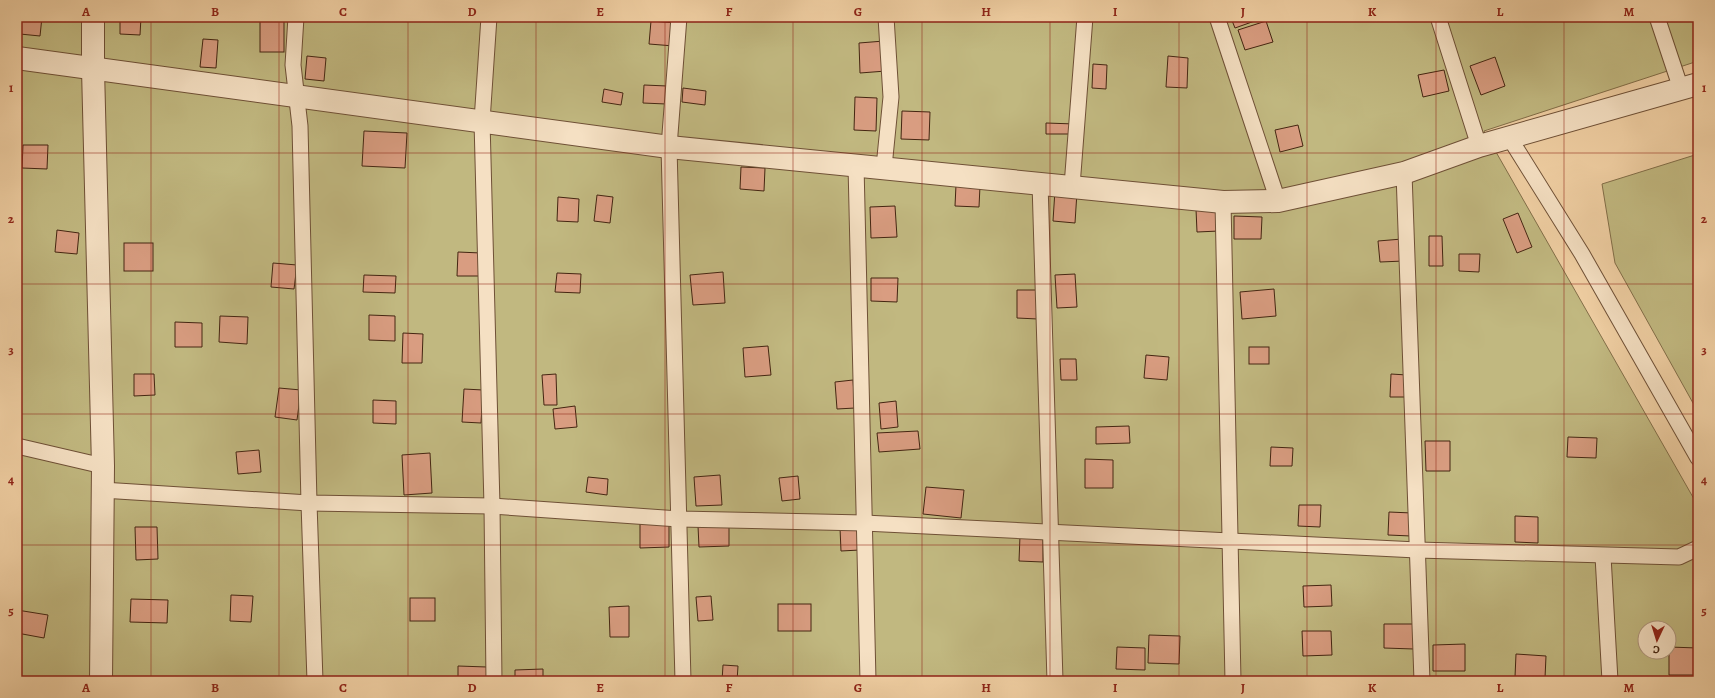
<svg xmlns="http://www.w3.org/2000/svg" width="1715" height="698" font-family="Alegreya,serif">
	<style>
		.green { fill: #c1b880; stroke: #826e48; fill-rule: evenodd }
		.building { fill: #d99d81; stroke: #442511 }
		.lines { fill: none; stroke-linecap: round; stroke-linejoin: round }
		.service-casing { stroke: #6f5036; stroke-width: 17 }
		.minor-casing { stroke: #6f5036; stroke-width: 24 }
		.service { stroke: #f5e0c3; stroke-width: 15 }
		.minor { stroke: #f5e0c3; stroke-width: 22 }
		.grid { fill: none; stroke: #8f2418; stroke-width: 1; stroke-opacity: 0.55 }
		.neatline { fill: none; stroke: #8f2418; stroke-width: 1.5 }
		.grid-label { font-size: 13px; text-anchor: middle; font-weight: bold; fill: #8f2418 }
	</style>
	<rect width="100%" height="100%" fill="#f0cfa3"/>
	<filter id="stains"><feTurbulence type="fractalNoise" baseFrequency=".005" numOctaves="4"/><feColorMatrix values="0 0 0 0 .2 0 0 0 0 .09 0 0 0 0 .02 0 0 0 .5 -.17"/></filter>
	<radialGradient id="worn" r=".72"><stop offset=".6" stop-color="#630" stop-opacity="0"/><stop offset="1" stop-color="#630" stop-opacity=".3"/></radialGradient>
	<g class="green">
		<path d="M17,17H1698V61L1484,131L1698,506V681H17ZM1645,628H1669V652H1645Z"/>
		<path d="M1698,154V412L1615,263L1602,184Z"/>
	</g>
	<g class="building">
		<path d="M22,17H42L40,36L20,34Z"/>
		<path d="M120,17H141L140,35L120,34Z"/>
		<path d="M1233,17H1266L1235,28L1231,18Z"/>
		<rect x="260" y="19" width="24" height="33"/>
		<path d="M651,21L676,23L674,46L649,44Z"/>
		<path d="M1266,21L1273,42L1245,50L1238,30Z"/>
		<path d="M203,39L218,40L216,68L200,67Z"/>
		<path d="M884,41L886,71L860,73L859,43Z"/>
		<path d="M307,56L326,58L324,81L305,79Z"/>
		<path d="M1168,56L1188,58L1187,88L1166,87Z"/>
		<path d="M1495,57L1505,86L1481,95L1470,66Z"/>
		<path d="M1093,64L1107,65L1106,89L1092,88Z"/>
		<path d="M1444,70L1449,91L1423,97L1418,75Z"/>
		<path d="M644,85L667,86L666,104L643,103Z"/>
		<path d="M683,88L706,91L705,105L682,102Z"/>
		<path d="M604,89L623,93L621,105L602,102Z"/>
		<path d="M855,97L877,98L876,131L854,130Z"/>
		<path d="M902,111L930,112L929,140L901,139Z"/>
		<path d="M1046,123L1075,124V134H1046Z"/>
		<path d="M1298,125L1303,146L1280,152L1275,130Z"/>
		<path d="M364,131L407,133L405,168L362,166Z"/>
		<path d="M23,145H48L47,169L22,168Z"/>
		<path d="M741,167L765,168L764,191L740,189Z"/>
		<path d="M956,185L980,186L979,207L955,206Z"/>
		<path d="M1055,190L1077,192L1075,223L1053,221Z"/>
		<path d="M597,195L613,197L610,223L594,221Z"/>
		<path d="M558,197L579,199L578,222L557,221Z"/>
		<path d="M895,206L897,237L871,238L870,207Z"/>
		<path d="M1219,208V231L1197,232L1196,209Z"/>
		<path d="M1518,213L1532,247L1517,253L1503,219Z"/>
		<path d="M1234,216L1262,217L1261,239H1234Z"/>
		<path d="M57,230L79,233L77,254L55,252Z"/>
		<path d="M1429,236H1442L1443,266H1429Z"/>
		<path d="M1402,239L1404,261L1380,262L1378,241Z"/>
		<rect x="124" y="243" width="29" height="28"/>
		<path d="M458,252L481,253V276H457Z"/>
		<path d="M1459,254H1480L1479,272L1459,271Z"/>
		<path d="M273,263L297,265L294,289L271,287Z"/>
		<path d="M723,272L725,303L693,305L690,275Z"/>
		<path d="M557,273L581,274L580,293L555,292Z"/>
		<path d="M1075,274L1077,307L1057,308L1055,275Z"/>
		<path d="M364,275L396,276L395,293L363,292Z"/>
		<path d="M871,278H898L897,302L871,301Z"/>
		<path d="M1274,289L1276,316L1242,319L1240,292Z"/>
		<path d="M1017,290H1038V319L1017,318Z"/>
		<path d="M369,315L395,316V341L369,340Z"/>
		<path d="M220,316L248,317L247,344L219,342Z"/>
		<path d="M175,322L202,323V347H175Z"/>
		<path d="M403,333L423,334L422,363H402Z"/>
		<path d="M768,346L771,375L745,377L743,348Z"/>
		<rect x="1249" y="347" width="20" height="17"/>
		<path d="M1146,355L1169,357L1167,380L1144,378Z"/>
		<path d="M1060,359H1076L1077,380H1061Z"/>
		<path d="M134,374H154L155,395L134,396Z"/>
		<path d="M556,374L557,405H544L542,375Z"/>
		<path d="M1391,374L1407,375L1406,397H1390Z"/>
		<path d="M853,380L855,408L837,409L835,382Z"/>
		<path d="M279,388L301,390L297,420L275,417Z"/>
		<path d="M464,389L483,390L481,423L462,422Z"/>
		<path d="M373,400L396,401V424L373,423Z"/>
		<path d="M896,401L898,427L881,429L879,403Z"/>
		<path d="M575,406L577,427L555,429L553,409Z"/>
		<path d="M1129,426L1130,443L1096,444V427Z"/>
		<path d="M918,431L920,449L879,452L877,433Z"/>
		<path d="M1568,437L1597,438L1596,458L1567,457Z"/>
		<path d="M1425,441H1450V471H1426Z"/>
		<path d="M1271,447L1293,448L1292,466H1270Z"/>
		<path d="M259,450L261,472L238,474L236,452Z"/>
		<path d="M430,453L432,493L404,495L402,455Z"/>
		<path d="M1085,459L1113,460V488H1085Z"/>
		<path d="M720,475L722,505L696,506L694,477Z"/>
		<path d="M798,476L800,499L782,501L779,478Z"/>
		<path d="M588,477L608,479L607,495L586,492Z"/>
		<path d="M926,487L964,490L961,518L923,514Z"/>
		<path d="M1299,505H1321L1320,527L1298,526Z"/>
		<path d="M1389,512L1412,513L1411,536L1388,535Z"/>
		<path d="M1515,516L1538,517V543L1515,542Z"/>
		<path d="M669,521V547L640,548V522Z"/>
		<path d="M729,525V546L699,547L698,526Z"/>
		<path d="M135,527H157L158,559L136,560Z"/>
		<path d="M858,527L860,550L841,551L840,528Z"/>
		<path d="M1020,536H1043V562L1019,561Z"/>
		<path d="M1331,585L1332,606L1304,607L1303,586Z"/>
		<path d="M231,595L253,596L251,622L230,621Z"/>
		<path d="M711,596L713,620L698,621L696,597Z"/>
		<rect x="410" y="598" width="25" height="23"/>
		<path d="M131,599L168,600L167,623L130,622Z"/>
		<rect x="778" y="604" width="33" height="27"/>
		<path d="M629,606V637H610L609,607Z"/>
		<path d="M17,610L48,615L44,638L17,633Z"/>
		<path d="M1384,624H1415L1414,649L1384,648Z"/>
		<path d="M1302,631H1331L1332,655L1303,656Z"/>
		<path d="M1149,635L1180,636L1179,664L1148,663Z"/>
		<path d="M1465,644V671H1433V645Z"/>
		<path d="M1117,647L1145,648V670L1116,669Z"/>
		<path d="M1669,647L1698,648V675H1669Z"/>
		<path d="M1516,654L1546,656L1545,678L1515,677Z"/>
		<path d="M723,665L738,666L737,681H722Z"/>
		<path d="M458,666L487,667L486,681H458Z"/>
		<path d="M543,669V681H515V670Z"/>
		<path d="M1201,678L1231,679V681H1200Z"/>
		<path d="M863,679V681H840V680Z"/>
	</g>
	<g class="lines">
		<g class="service-casing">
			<g id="service">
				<path d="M296,17L293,65L300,126L309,503L315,681"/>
				<path d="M489,17L482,121L492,506L494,681"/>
				<path d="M679,17L669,147L683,681"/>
				<path d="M1217,17L1278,201"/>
				<path d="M1438,17L1479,146"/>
				<path d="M1657,17L1681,89"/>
				<path d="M1509,137L1582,254L1698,458"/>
				<path d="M856,165L868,681"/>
				<path d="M884,167L891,97L886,17"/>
				<path d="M1404,173L1422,681"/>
				<path d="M1040,183L1055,681"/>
				<path d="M1072,186L1085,17"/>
				<path d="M1223,202L1233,681"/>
				<path d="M17,446L103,466"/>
				<path d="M102,490L309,503L492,506L679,519L864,523L1417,550L1679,557L1698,548"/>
				<path d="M1603,556L1610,681"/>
			</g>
		</g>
		<g class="minor-casing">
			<g id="minor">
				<path d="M93,17V69L103,466L101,681"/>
				<path d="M17,58L669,147L1223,202L1278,201L1404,173L1479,146L1698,84"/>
			</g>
		</g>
		<use href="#service" class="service"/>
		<use href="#minor" class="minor"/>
	</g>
	<path class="grid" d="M151,17V681M279,17V681M408,17V681M536,17V681M665,17V681M793,17V681M922,17V681M1050,17V681M1179,17V681M1307,17V681M1436,17V681M1564,17V681M17,153H1698M17,284H1698M17,414H1698M17,545H1698"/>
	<rect width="1715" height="698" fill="none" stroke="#f0cfa3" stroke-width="44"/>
	<g transform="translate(1657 640) rotate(184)"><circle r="19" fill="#f5e0c3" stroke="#ae957c"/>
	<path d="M0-3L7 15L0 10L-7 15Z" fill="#8f2418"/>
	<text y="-6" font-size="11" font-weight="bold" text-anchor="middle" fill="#442511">С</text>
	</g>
	<rect x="22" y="22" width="1671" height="654" class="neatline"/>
	<g class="grid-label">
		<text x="86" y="16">A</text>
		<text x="215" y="16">B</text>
		<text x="343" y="16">C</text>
		<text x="472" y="16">D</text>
		<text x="600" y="16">E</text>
		<text x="729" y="16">F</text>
		<text x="858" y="16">G</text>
		<text x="986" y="16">H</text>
		<text x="1115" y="16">I</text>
		<text x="1243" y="16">J</text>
		<text x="1372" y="16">K</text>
		<text x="1500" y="16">L</text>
		<text x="1629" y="16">M</text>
		<text x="11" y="92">1</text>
		<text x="1704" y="92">1</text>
		<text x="11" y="223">2</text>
		<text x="1704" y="223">2</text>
		<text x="11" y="354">3</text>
		<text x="1704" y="354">3</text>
		<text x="11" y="484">4</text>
		<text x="1704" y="484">4</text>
		<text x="11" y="615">5</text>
		<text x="1704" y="615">5</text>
		<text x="86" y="692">A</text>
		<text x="215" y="692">B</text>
		<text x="343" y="692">C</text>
		<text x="472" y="692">D</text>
		<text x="600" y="692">E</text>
		<text x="729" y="692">F</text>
		<text x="858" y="692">G</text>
		<text x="986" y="692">H</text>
		<text x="1115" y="692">I</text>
		<text x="1243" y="692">J</text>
		<text x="1372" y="692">K</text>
		<text x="1500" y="692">L</text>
		<text x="1629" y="692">M</text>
	</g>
	<rect width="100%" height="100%" filter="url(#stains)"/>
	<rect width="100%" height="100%" fill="url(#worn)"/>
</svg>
